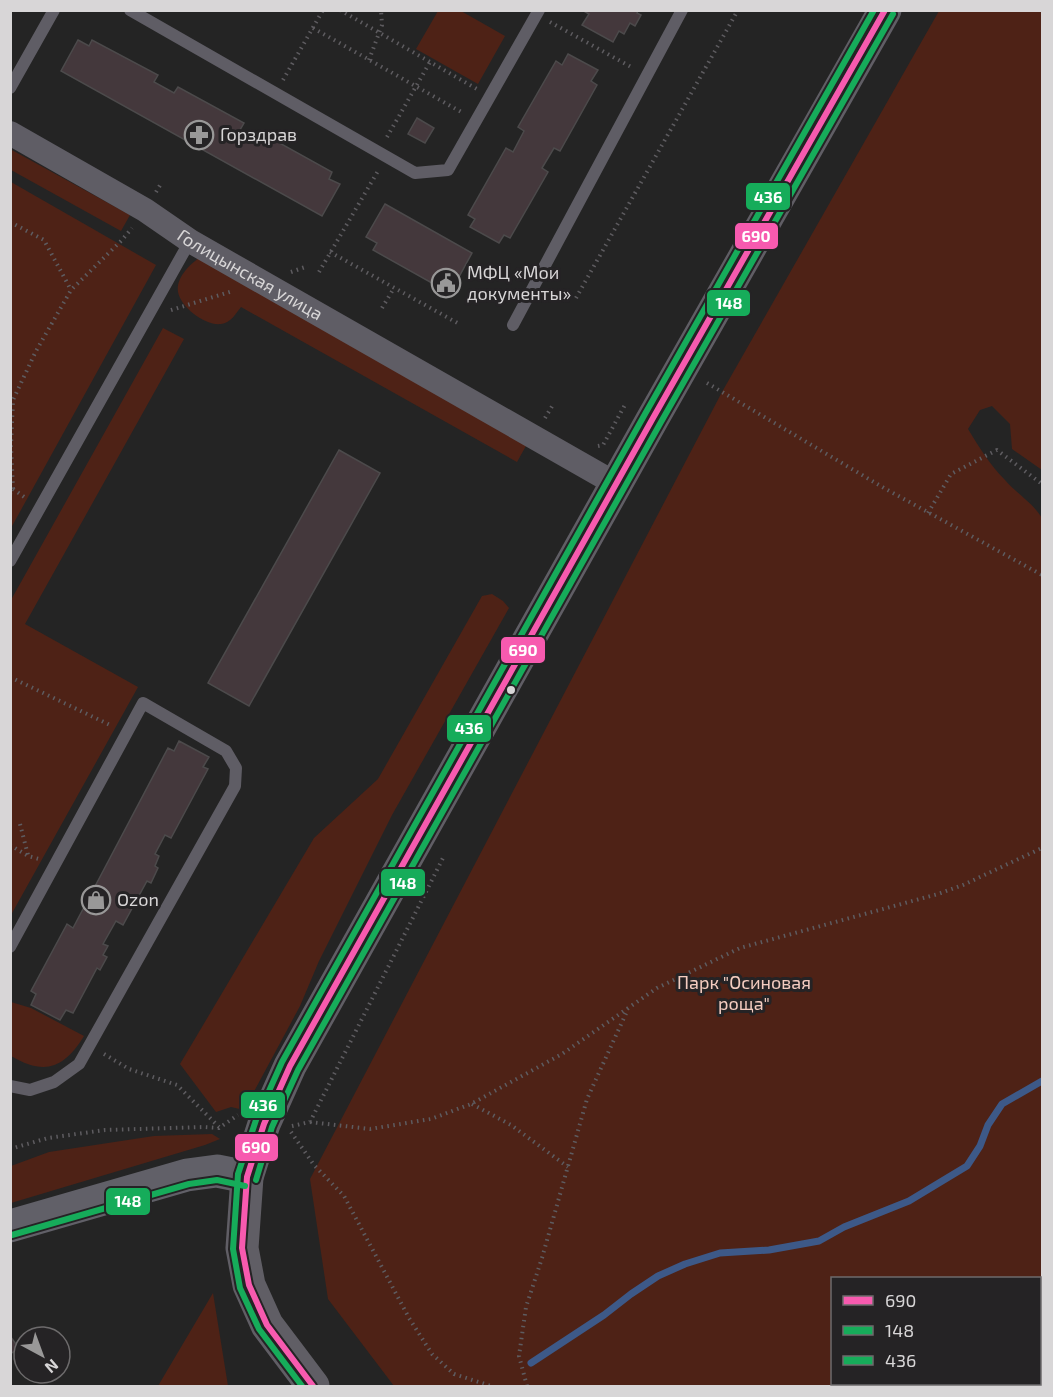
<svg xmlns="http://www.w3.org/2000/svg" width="1053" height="1397" font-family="'Exo 2',sans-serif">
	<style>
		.green { fill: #4e2216; fill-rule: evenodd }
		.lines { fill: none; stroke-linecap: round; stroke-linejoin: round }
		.stream { stroke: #3d5988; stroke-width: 7 }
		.building { fill: #44383c; stroke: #4c4a4b; stroke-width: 1.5 }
		.path { stroke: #5e5c60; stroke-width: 4; stroke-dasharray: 1.5 4.5; stroke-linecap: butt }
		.lane { stroke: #5f5d65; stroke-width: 12 }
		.street { stroke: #5f5d65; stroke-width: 24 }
		.secondary { stroke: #616068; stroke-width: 33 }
		.primary { stroke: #605e65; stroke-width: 33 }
		.bus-1-casing { stroke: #252325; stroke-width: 10 }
		.bus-2-casing { stroke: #252325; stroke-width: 10 }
		.bus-3-casing { stroke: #252325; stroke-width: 10 }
		.bus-1 { stroke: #f75aaf; stroke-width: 6 }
		.bus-2 { stroke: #16ac5a; stroke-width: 6 }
		.bus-3 { stroke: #16ac5a; stroke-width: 6 }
		.bus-dot { fill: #d8d6d7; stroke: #252325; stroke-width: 2 }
		.labels { text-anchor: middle; stroke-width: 6; stroke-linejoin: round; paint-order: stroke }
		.poi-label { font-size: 18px; fill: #d8d6d7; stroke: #252325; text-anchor: start }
		.street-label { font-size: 18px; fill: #d8d6d7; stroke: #252325 }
		.park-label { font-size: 18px; fill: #f4ccc0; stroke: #252325 }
		.line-badge { stroke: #252325; stroke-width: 2 }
		.badge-label { font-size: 16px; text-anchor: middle; font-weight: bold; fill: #fff }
	</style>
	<rect width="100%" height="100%" fill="#242424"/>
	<g class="green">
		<path d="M438,11H461L505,36L478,84L416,49Z"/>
		<path d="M939,11H1042V470L1012,449L1010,424L992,406L980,410L968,429C979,447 990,465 1005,480C1017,494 1032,502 1042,518V1386H394L328,1299L310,1179L722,392ZM832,1278H1040V1384H832Z"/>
		<path d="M10,149L130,215L121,231L11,170Z"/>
		<path d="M11,182L156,265L11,528Z"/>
		<path d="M199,258L527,444L517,462L241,307C236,313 231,323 221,324C206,326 181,308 178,292C176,278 189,265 199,258Z"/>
		<path d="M163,328L184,339L25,624L138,687L11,915V600Z"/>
		<path d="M492,594L503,601L509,608L392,815L319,961L300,1006L244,1110L231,1107L216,1112L180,1064L314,838L378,779L482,596Z"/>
		<path d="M11,1002L31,1008L84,1036C64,1068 45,1076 11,1056Z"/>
		<path d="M212,1134L220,1139L205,1145L11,1203V1166L49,1152L154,1136Z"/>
		<path d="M213,1293L228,1386H158Z"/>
	</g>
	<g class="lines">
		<path class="stream" d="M531,1363L604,1315L631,1294L658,1276L685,1264L720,1253L769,1250L819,1241L844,1227L909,1201L967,1166L980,1146L988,1125L1002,1104L1042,1081"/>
	</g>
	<g class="building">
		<path d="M638,10L637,13L641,15L635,26L630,23L624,34L619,31L613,42L582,25L589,14L582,10Z"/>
		<path d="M78,40L89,46L92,40L158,75L154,82L174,93L178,87L244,123L240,130L263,142L267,136L332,172L329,179L340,184L322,216L61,71Z"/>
		<path d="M568,54L598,70L591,81L597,85L560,151L554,148L542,168L548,172L510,238L504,235L499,243L470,227L475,219L468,215L506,148L513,152L524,131L518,127L556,61L562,65Z"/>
		<path d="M417,118L434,128L425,143L408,134Z"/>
		<path d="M385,204L472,253L454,286L443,280L439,287L373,250L377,243L366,237Z"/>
		<path d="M339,450L380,473L249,706L208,683Z"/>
		<path d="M179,741L209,757L203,767L208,769L171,838L165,835L155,854L159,856L155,866L158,868L151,883L147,881L123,925L116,921L103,944L108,946L103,955L107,957L100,970L97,968L73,1013L66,1010L60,1020L31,1005L36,994L31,991L67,924L73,928L168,748L174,751Z"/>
		<path d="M10,1336L19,1348L10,1354Z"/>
	</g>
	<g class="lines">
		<g class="path">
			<path d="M340,10L477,89"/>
			<path d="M550,22L633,68"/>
			<path d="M313,28L463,113"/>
			<path d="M369,60L382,25L381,10"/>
			<path d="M283,80L323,10"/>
			<path d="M387,137L430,62"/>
			<path d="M156,192L162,182"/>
			<path d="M10,222L44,240L71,290"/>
			<path d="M330,252L461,325"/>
			<path d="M291,272L308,266"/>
			<path d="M319,272L378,171"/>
			<path d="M576,298L738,10"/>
			<path d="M382,308L394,288"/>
			<path d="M171,310L233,291"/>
			<path d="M707,383L884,488L1042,575"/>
			<path d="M545,418L554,403"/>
			<path d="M598,446L603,445L626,403"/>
			<path d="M13,489L27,499"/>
			<path d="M10,494L13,489L11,446L13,400L36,351L71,290L122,240L132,228"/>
			<path d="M928,513L951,474L997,450L1042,484"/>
			<path d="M10,677L112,726"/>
			<path d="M20,824L28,855"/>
			<path d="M10,845L28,856L39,859"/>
			<path d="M104,1054L129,1069L177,1085L219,1127"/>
			<path d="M472,1104L511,1125L568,1167"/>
			<path d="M310,1122L370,1129L431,1119L471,1104L562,1054L657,988L740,948L938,894L963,885L1042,848"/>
			<path d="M292,1126L310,1122L443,858"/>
			<path d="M291,1132L314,1165L344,1196L409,1318L432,1354L454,1374L491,1386"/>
			<path d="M10,1149L48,1138L105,1130L204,1127L219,1128L238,1115"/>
			<path d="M527,1386L519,1356L526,1307L542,1258L587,1099L628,1009"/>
		</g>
		<g class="lane">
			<path d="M130,10L415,173L448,170L539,10"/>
			<path d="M10,88L54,10"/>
			<path d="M513,325L682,10"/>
			<path d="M10,561L190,241"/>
			<path d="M10,947L143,703L226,751L236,768L235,786L79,1064L54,1082L30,1090L10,1086"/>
		</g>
		<path class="street" id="s1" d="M10,133L145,210L190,241L616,484"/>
		<path class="secondary" d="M10,1226L187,1175L217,1171L247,1177"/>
		<path class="primary" d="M313,1386L267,1325L249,1285L242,1248L247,1177L264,1124L290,1066L653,418L885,10"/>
		<g class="bus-1-casing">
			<path id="bus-1" d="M313,1386L267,1325L249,1285L242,1248L247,1177L264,1124L290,1066L653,418L885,10"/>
		</g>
		<g class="bus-2-casing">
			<g id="bus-2">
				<path d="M256,1180L272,1127L298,1070L661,422L893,14"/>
				<path d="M12,1235L189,1184L217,1180L245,1186"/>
			</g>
		</g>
		<g class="bus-3-casing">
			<path id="bus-3" d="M302,1386L259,1329L240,1288L233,1249L238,1174L256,1120L282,1062L645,414L874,10"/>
		</g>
		<use href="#bus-1" class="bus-1"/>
		<use href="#bus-2" class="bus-2"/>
		<use href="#bus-3" class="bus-3"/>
	</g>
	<defs>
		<g id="pharmacy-ring" transform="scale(1.5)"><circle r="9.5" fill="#252325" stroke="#999898" stroke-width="1.5"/><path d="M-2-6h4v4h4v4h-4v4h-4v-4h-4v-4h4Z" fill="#999898"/></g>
		<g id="civic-ring" transform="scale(1.5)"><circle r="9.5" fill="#252325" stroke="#999898" stroke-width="1.5"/><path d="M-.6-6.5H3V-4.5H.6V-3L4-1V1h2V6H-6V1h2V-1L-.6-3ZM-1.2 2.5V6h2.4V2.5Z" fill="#999898"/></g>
		<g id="shop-ring" transform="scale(1.5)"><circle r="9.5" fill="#252325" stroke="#999898" stroke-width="1.5"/><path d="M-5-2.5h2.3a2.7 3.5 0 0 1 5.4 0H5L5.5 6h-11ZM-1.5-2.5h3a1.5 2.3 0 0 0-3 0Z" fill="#999898"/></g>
	</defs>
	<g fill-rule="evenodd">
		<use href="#pharmacy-ring" x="199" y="135"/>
		<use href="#civic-ring" x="446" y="283"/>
		<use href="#shop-ring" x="96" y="900"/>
	</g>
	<circle class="bus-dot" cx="511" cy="690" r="5"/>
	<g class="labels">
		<g class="poi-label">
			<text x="220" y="141">Горздрав</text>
			<text x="467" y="279">МФЦ «Мои<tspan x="467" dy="21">документы»</tspan></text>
			<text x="117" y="906">Ozon</text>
		</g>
		<g class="street-label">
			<text dy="6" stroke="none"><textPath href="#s1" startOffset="279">Голицынская улица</textPath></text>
		</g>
		<g class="park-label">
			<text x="744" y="989">Парк "Осиновая<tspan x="744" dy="21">роща"</tspan></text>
		</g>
	</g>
	<g class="line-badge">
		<rect x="745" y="182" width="46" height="29" rx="6" fill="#16ac5a"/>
		<rect x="734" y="222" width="45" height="28" rx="6" fill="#f75aaf"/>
		<rect x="706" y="289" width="45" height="28" rx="6" fill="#16ac5a"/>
		<rect x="500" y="636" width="46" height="28" rx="6" fill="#f75aaf"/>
		<rect x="446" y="714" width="46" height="29" rx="6" fill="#16ac5a"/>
		<rect x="380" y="868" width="46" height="29" rx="6" fill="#16ac5a"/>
		<rect x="240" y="1091" width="46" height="28" rx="6" fill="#16ac5a"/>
		<rect x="234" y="1133" width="45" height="29" rx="6" fill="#f75aaf"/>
		<rect x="105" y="1187" width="46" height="29" rx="6" fill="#16ac5a"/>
	</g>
	<g class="badge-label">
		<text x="768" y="203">436</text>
		<text x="756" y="242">690</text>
		<text x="729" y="309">148</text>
		<text x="523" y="656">690</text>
		<text x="469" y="734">436</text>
		<text x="403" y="889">148</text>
		<text x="263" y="1111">436</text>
		<text x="256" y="1153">690</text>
		<text x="128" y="1207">148</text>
	</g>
	<rect width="1053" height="1397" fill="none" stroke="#d8d6d7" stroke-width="24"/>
	<rect x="831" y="1277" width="210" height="108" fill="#252325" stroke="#6d6b6c" stroke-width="1.5"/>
	<rect x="843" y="1296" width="30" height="9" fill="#f75aaf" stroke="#6d6b6c" stroke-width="1.5"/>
	<text x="885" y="1307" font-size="18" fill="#d8d6d7">690</text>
	<rect x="843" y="1326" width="30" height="9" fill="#16ac5a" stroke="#6d6b6c" stroke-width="1.5"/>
	<text x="885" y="1337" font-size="18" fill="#d8d6d7">148</text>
	<rect x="843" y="1356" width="30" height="9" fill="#16ac5a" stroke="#6d6b6c" stroke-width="1.5"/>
	<text x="885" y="1367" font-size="18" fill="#d8d6d7">436</text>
	<g transform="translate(42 1355) rotate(139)"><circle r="28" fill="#252325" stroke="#6d6b6c" stroke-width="1.5"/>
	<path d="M0-4.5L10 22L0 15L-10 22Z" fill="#999898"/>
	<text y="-9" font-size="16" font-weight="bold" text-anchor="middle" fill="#d8d6d7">N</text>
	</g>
</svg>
